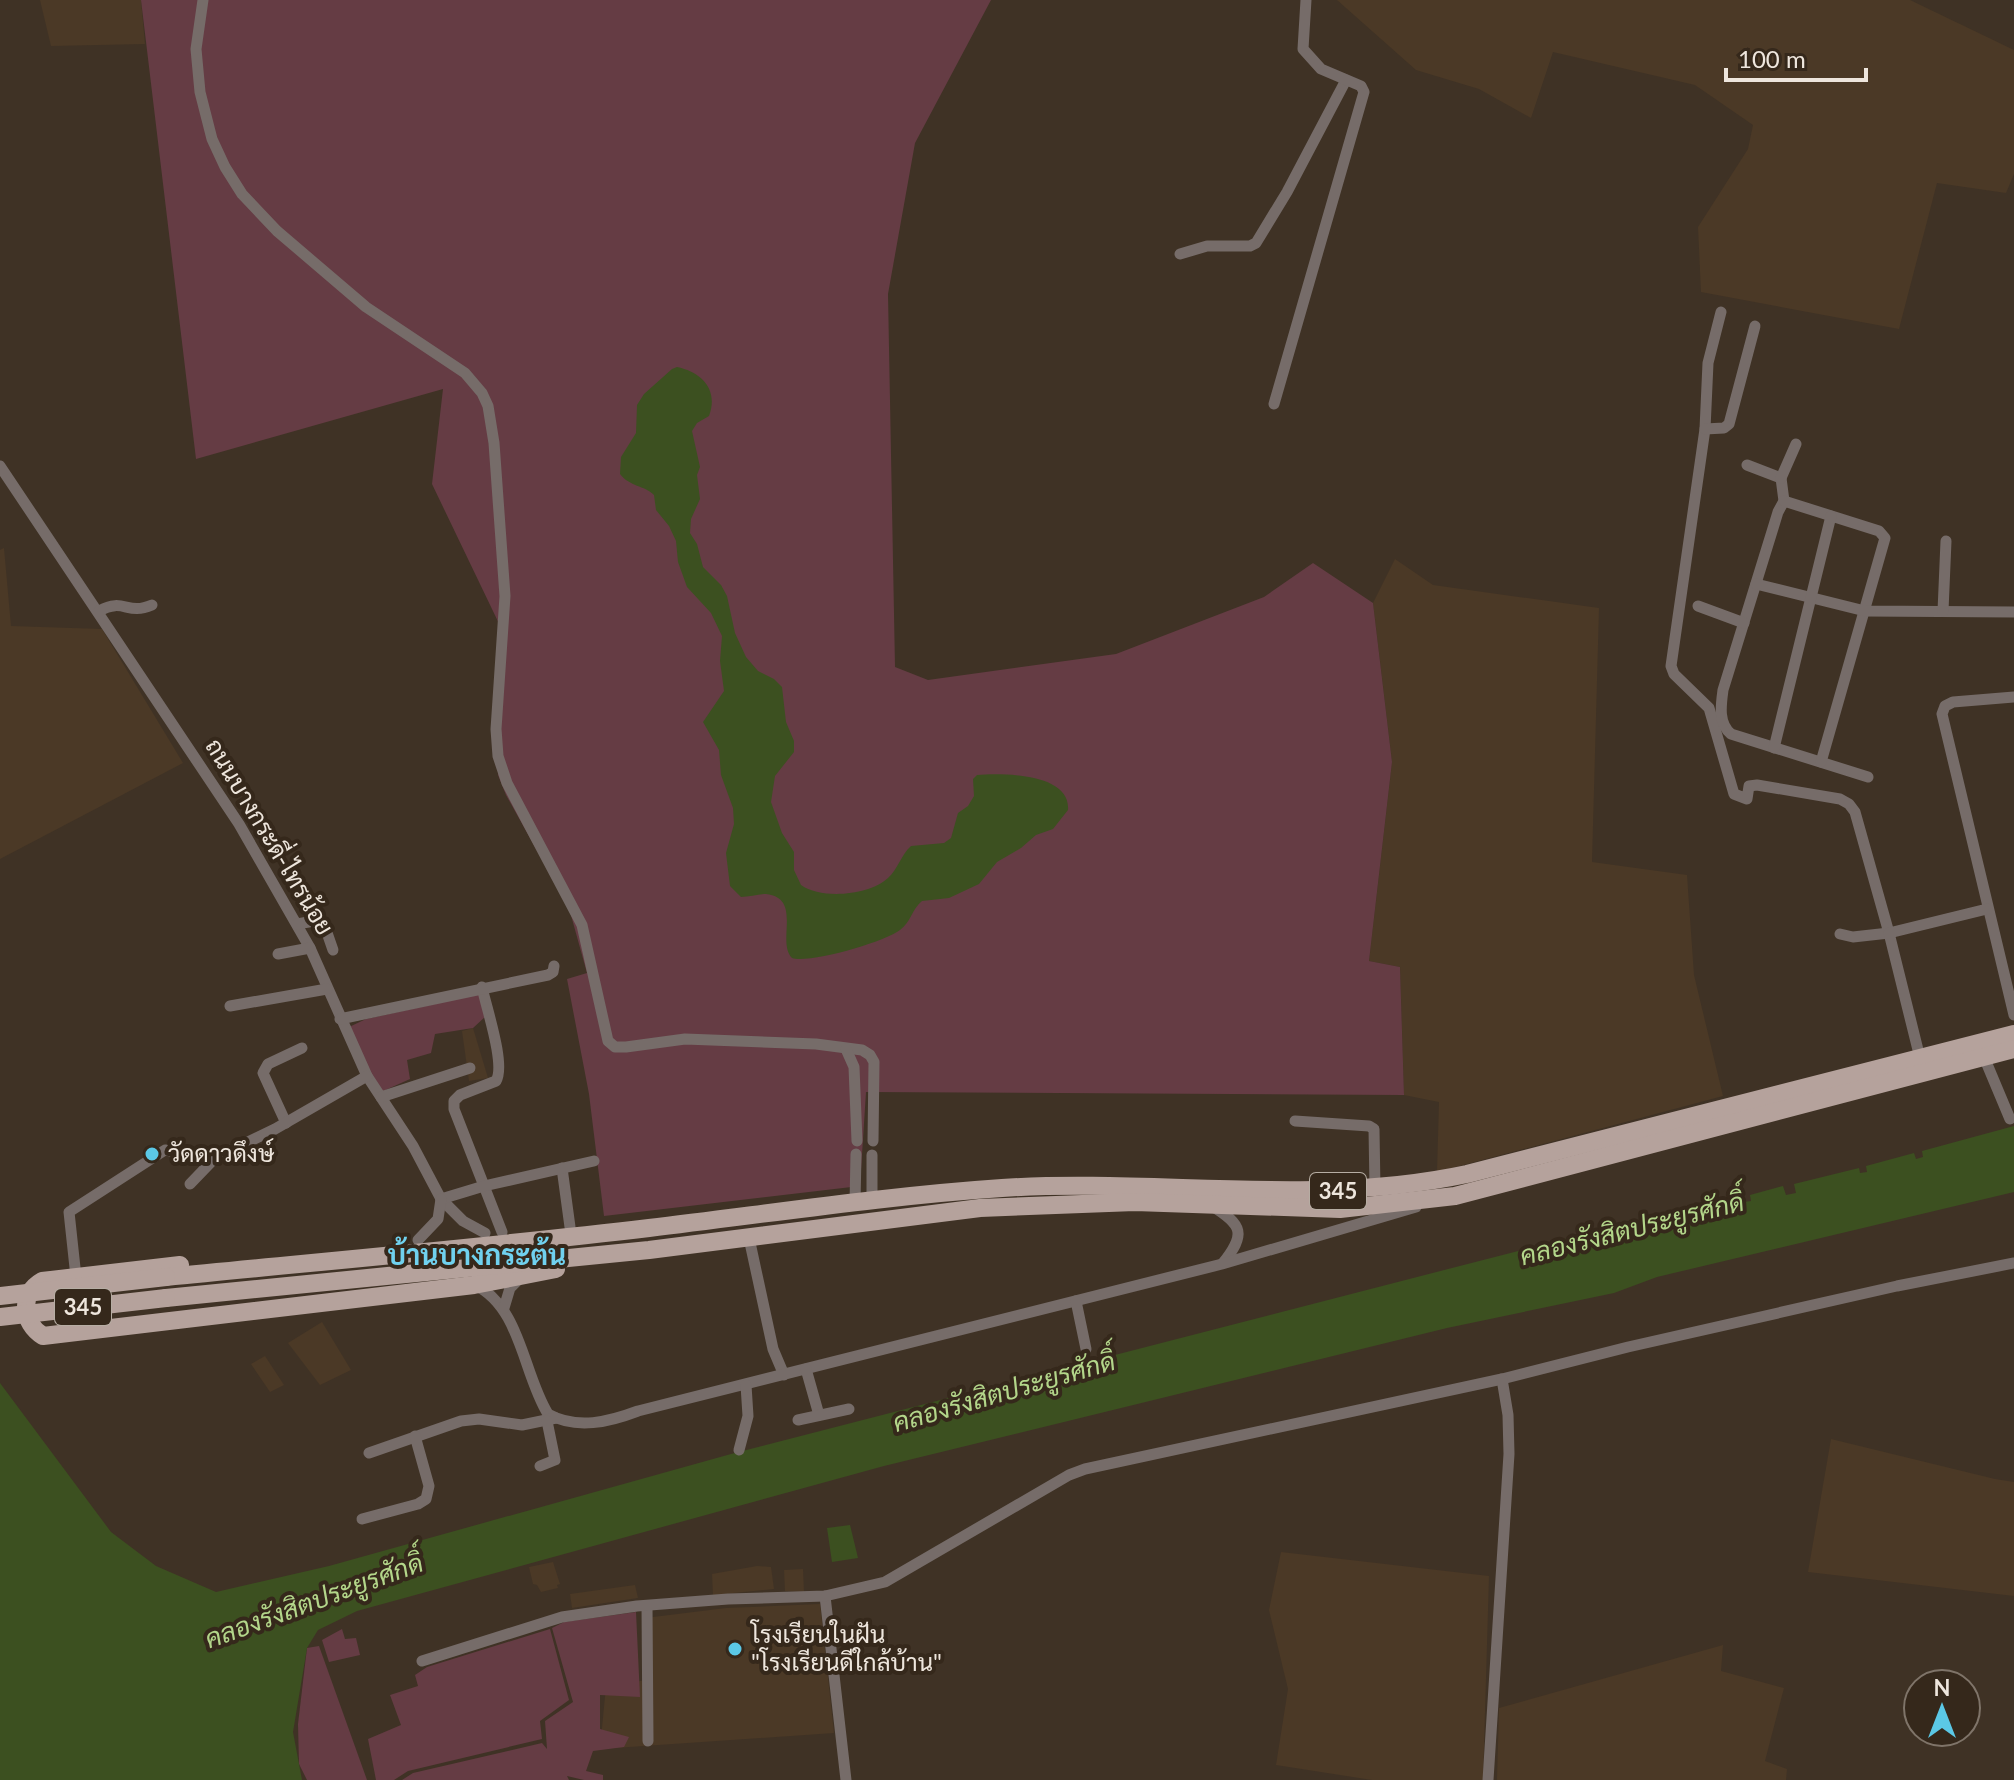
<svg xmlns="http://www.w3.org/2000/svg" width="2014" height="1780" font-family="Lato,Sarabun,sans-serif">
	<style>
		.built { fill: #4b3926 }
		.green { fill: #653c44 }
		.water { fill: #3c5020 }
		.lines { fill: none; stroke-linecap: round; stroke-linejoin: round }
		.minor { stroke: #766c69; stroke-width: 11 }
		.primary { stroke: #b5a29c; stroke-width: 18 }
		.primary-bridge { stroke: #b5a29c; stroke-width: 18 }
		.poi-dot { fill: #5bc8e6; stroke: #35281b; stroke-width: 3 }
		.labels { text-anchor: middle; stroke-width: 8; stroke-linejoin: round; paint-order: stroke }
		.shield { fill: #35281b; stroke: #b6ada3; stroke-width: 2 }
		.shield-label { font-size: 22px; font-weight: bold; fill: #eee6dd }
		.street-label { font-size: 24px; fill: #eee6dd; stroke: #35281b }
		.poi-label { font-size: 24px; fill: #eee6dd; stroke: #35281b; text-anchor: start }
		.water-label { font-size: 26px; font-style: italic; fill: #b3d68a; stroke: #35281b }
		.quarter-label { font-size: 28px; font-weight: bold; fill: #70d1ee; stroke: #35281b }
	</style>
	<rect width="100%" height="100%" fill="#3f3225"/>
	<g class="built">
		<path d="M40,0H141L145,44L51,46Z"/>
		<path d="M1337,0H1910L2014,50V174L2006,193L1937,183L1899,329L1701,292L1698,227L1748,149L1753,125L1695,85L1553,52L1531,118L1479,89L1416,70Z"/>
		<path d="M4,548L11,626L102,629L183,763L0,859V550Z"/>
		<path d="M1395,559L1433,585L1599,608L1592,862L1687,875L1694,975L1723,1096L1437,1172L1439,1102L1404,1095L1400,967L1369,961L1392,762L1373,603Z"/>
		<path d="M473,1028L488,1078L469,1081L462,1031Z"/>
		<path d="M322,1322L351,1370L320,1385L288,1343Z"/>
		<path d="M265,1356L284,1385L270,1392L251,1364Z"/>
		<path d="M1831,1439L1995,1479L2014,1482V1596L1808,1572Z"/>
		<path d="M1281,1552L1489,1576L1483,1780H1372L1276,1765L1288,1689L1269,1610Z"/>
		<path d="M553,1562L560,1584L557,1585L558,1588L541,1592L537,1585L533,1584L529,1567Z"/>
		<path d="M757,1566L771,1567L774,1589L713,1595L712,1574Z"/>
		<path d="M803,1569L804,1592L785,1591L784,1570Z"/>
		<path d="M635,1585L638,1598L572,1608L570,1594Z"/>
		<path d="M820,1604L834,1733L600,1749L606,1686L647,1680L645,1618L726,1608Z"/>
		<path d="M1723,1645L1721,1671L1784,1688L1765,1761L1787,1769L1786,1780H1497L1499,1708Z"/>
	</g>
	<g class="green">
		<path d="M141,0H991L915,143L888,294L895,667L928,680L1116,654L1264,597L1313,563L1373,603L1392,762L1369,961L1400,967L1404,1095L866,1092L860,1186L604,1216L589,1094L567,979L587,973L569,908L506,795L498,775L497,696L504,634L432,484L443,389L196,459Z"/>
		<path d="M480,994L486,1016L473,1028L435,1034L431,1053L407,1060L410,1079L381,1092L347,1028L366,1019Z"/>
		<path d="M636,1612L640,1697L600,1695V1729L629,1737L624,1747L593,1751L586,1771L603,1775V1780H584L567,1776L569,1780H402L413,1773L542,1743L547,1749L545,1721L573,1702L552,1628L564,1622Z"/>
		<path d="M342,1629L345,1639L356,1638L360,1655L329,1662L322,1640Z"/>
		<path d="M550,1629L569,1700L540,1721L542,1739L408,1771L394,1780H376L368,1739L401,1725L390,1695L418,1686L415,1675L427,1667Z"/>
		<path d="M319,1646L367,1780H307L299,1764L298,1724L307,1648Z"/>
	</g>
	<g class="water">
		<path d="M677,367C701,372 719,389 709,416L697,423L692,431L700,467L697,475L700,499L691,519L690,533L697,544L703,567L721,585L727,596L735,633L746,657L758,671L774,679L782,687L786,722L794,741V752L775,776L771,802L782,833L794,852V870L801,885C822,900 870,895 888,878C898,869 901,855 911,846L944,843L951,838L958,813L968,806L974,796L973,779L977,775C1003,773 1071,773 1068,810L1053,829L1036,835L1021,848L997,862L979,884L949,898L922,901C912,909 911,922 900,930C885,942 808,964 792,958C776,942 803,898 766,894C758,894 749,897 741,897L730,886L726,853L734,824L733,808L721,775L719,750L703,722L724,691L720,661L722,636L711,613L687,587L678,562L676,541L669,526L656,510L654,495C644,485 630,487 620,474L621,457L636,433L637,405L644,394L672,369Z"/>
		<path d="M2014,1126V1192L1657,1277L1614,1293L1447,1328L884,1466L357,1611L318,1630L307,1648L293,1732L302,1780H0V1383L111,1532L156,1566L216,1592L329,1566L731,1454L1576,1236L1580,1247L1599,1242L1596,1232L1615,1228L1617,1237L1632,1233L1631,1225L1655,1218L1657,1225L1668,1222L1667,1216L1698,1208L1700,1213L1711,1210L1709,1205L1742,1197L1744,1202L1751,1201L1750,1195L1783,1186L1786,1195L1796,1193L1794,1184L1859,1168L1860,1173L1867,1172L1866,1166L1914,1153L1916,1159L1923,1157L1922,1151Z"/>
		<path d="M850,1525L858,1558L832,1562L827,1528Z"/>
	</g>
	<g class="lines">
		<g class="minor">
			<path d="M203,0L196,49L200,92L212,139L225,167L242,194L277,231L366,307L465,373L482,393L488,406L494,443L505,596L496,729L498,756L507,783L582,925L608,1041L615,1047H626L685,1039L816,1044L862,1050L870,1055L874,1062L873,1141"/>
			<path d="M1180,254L1207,246H1250L1256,243L1287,192L1346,80"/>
			<path d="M1721,312L1708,363L1705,429L1671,666L1674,674L1709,708L1734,794L1747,799L1749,786L1757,785L1840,799L1849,804L1855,812L1889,933L1853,937L1840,934"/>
			<path d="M1274,404L1364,92L1361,86L1321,69L1303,49L1306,0"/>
			<path d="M1705,429L1724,428L1729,424L1755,326"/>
			<path d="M1747,465L1781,478L1784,501L1778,512L1723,690C1721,705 1718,723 1731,734L1868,777"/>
			<path d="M0,466L239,824L310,948L367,1076L413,1146L441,1199L463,1221L485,1233"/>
			<path d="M1781,478L1796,444"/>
			<path d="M1784,501L1879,531L1885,538L1821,762"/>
			<path d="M1756,584L1865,611L2014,612"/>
			<path d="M1698,606L1744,623"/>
			<path d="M99,611C125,597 126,616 152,605"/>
			<path d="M1943,611L1946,541"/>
			<path d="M2014,697L1953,702L1945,706L1942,714L2014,1015"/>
			<path d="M1774,748L1831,516"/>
			<path d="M297,924L320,920L324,924L333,950"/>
			<path d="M278,954L310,948"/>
			<path d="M482,987C486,1007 506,1065 496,1081L460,1095L454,1101V1109L502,1232"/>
			<path d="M230,1006L327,989"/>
			<path d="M340,1019L548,975L553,972L554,966"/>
			<path d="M846,1049L854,1067L857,1141"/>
			<path d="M1984,1057L2010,1119"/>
			<path d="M1920,1058L1889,933L1987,909"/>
			<path d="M381,1097L470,1068"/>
			<path d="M1295,1121L1369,1126L1374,1129L1375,1189"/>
			<path d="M286,1123L263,1073L268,1064L302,1048"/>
			<path d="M872,1155V1201"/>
			<path d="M562,1168L570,1227"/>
			<path d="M190,1184L215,1158"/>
			<path d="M441,1199L484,1186L594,1161"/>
			<path d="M855,1203L856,1154"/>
			<path d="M1212,1206C1243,1225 1246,1234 1223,1263"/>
			<path d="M749,1238L773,1349L784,1375"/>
			<path d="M418,1240L438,1219L441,1199"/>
			<path d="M76,1277L69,1212L165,1150L215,1158L275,1129L367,1076"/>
			<path d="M475,1285C521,1307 523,1374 548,1414C577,1430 609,1422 638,1411L1222,1264L1416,1207"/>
			<path d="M1076,1301L1086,1349"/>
			<path d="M504,1308L510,1288L520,1278"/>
			<path d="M806,1369L819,1415"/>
			<path d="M798,1420L849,1409"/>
			<path d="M739,1450L748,1416L746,1385"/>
			<path d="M369,1453L461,1421L479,1419L522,1425L556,1418"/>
			<path d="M540,1466L555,1460L547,1421"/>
			<path d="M362,1519L418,1504L426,1499L429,1486L415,1436"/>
			<path d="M825,1596L846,1780"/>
			<path d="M647,1606L648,1741"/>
			<path d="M422,1661L562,1617L637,1606L728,1599L825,1596L885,1582L1069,1475L1085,1469L1502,1379L1628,1347L1897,1286L2014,1263"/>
			<path d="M1488,1780L1509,1454L1508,1415L1502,1379"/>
		</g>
		<g class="primary">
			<path d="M180,1265L42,1281C19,1294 22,1323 43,1336L474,1285L556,1269"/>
			<path d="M166,1277C327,1261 488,1247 649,1228C767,1214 884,1196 1002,1188C1158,1178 1312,1207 1467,1174L2014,1034"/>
			<path d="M166,1298L649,1250L980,1208L1135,1202L1340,1209L1455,1196L2014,1049"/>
		</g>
		<g class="primary-bridge">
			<path d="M0,1296L166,1277"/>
			<path d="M0,1317L166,1298"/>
		</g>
	</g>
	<g class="poi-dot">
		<circle cx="152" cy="1154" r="8"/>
		<circle cx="735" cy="1649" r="8"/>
	</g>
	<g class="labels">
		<g class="shield">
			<rect x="1310" y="1173" width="56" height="36" rx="6"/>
			<rect x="55" y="1289" width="56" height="36" rx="6"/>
		</g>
		<g class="shield-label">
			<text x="1338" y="1199">345</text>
			<text x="83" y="1315">345</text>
		</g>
		<g class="street-label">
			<text transform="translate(269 837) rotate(59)" y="8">ถนนบางกระดี่-ไทรน้อย</text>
		</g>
		<g class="poi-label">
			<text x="168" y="1162">วัดดาวดึงษ์</text>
			<text x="751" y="1643">โรงเรียนในฝัน<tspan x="751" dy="28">"โรงเรียนดีใกล้บ้าน"</tspan></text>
		</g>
		<g class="water-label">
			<text transform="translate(1632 1229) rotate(-14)" y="9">คลองรังสิตประยูรศักดิ์</text>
			<text transform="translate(1004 1392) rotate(-16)" y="9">คลองรังสิตประยูรศักดิ์</text>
			<text transform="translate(314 1601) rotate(-20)" y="9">คลองรังสิตประยูรศักดิ์</text>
		</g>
		<g class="quarter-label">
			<text x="477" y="1265">บ้านบางกระต้น</text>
		</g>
	</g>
	<g transform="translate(1942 1708)"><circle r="38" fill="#35281b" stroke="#7f7469" stroke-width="2"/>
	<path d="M0-6L14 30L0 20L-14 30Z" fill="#5bc8e6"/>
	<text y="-12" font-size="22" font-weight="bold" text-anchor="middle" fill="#eee6dd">N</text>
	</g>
	<path d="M1726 68v12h140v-12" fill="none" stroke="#eee6dd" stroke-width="4"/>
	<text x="1738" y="68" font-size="24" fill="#eee6dd" stroke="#35281b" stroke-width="6" paint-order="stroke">100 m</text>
</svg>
